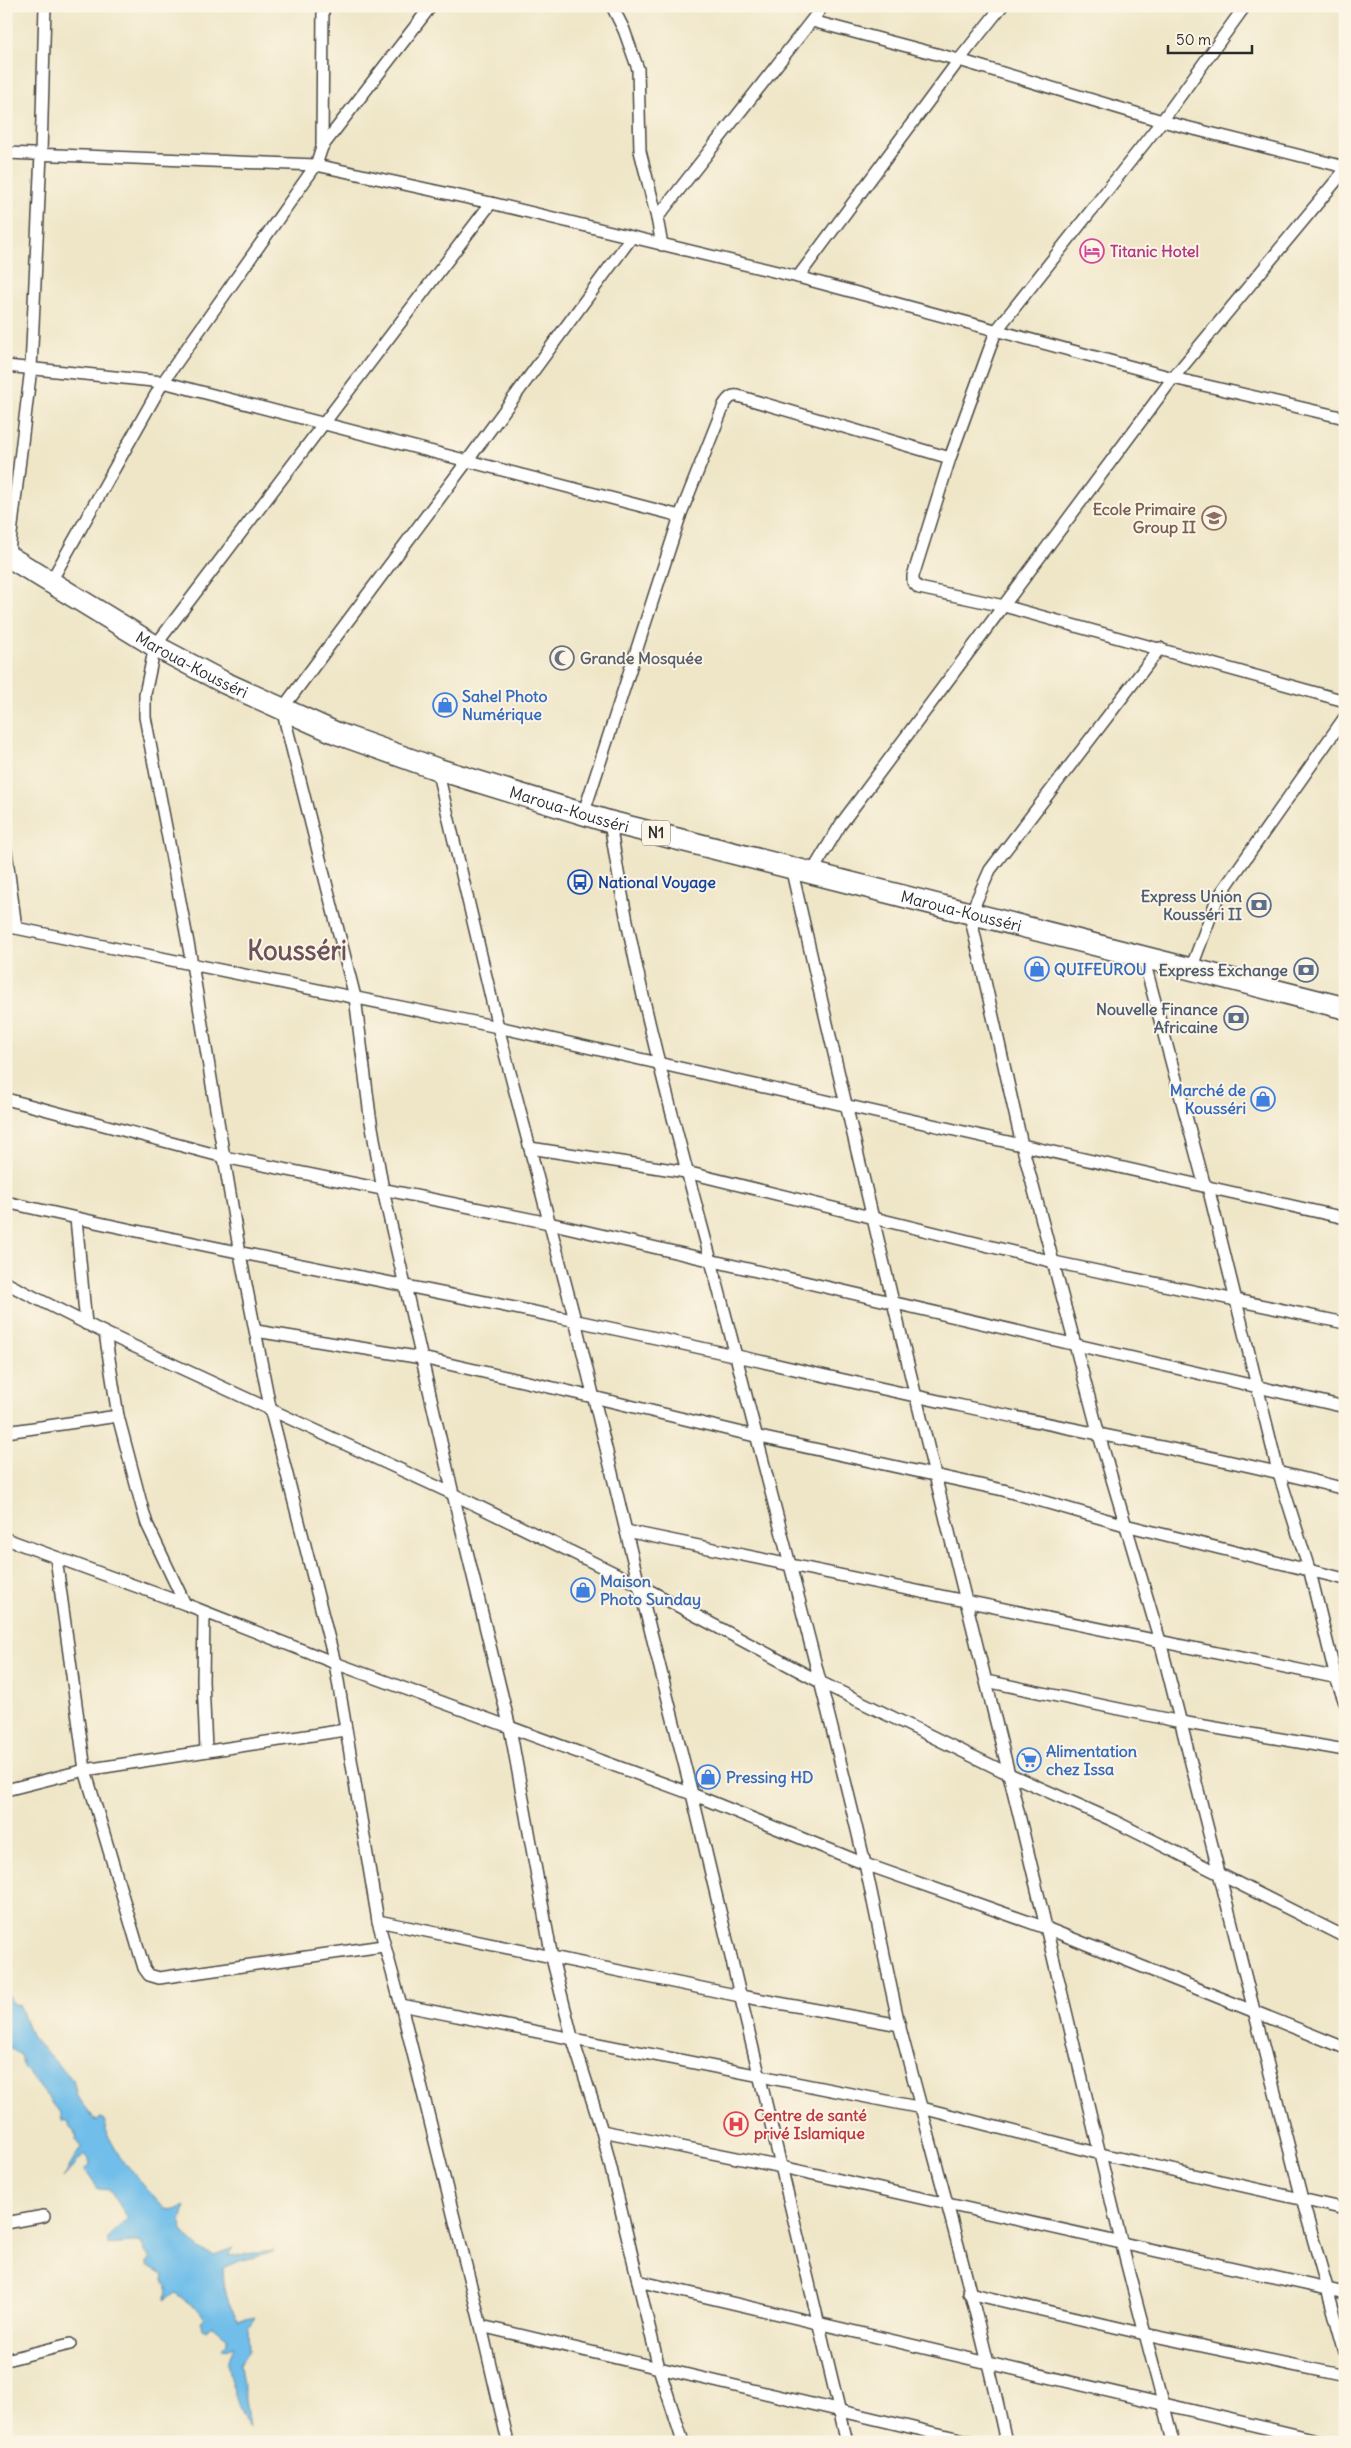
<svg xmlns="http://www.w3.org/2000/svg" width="1351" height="2448" font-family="Delius,sans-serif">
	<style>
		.water { fill: #6fbee9; stroke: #4d748a }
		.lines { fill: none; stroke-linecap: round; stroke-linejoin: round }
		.street-casing { stroke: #484743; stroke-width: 14 }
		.highway-casing { stroke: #484743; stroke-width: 24 }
		.street { stroke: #fff; stroke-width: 11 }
		.highway { stroke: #fff; stroke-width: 21 }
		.labels { text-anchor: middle; stroke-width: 4; stroke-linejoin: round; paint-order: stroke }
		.shield { fill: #fcf5e5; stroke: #6a6863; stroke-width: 1 }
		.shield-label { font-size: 15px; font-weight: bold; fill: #2b2b2b }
		.hotel-label { font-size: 16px; font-weight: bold; fill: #b23c85; stroke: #fcf5e5; text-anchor: start }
		.education-label { font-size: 16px; font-weight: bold; fill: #785e54; stroke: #fcf5e5; text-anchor: end }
		.worship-label { font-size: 16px; font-weight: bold; fill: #5b616d; stroke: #fcf5e5; text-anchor: start }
		.street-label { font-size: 16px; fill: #2b2b2b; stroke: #fcf5e5 }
		.shop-label { font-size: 16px; font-weight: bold; fill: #366cbe; stroke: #fcf5e5; text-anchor: start }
		.transit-label { font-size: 16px; font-weight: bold; fill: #164399; stroke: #fcf5e5; text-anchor: start }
		.service-label { font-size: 16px; font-weight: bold; fill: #4e5e75; stroke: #fcf5e5; text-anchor: end }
		.health-label { font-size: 16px; font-weight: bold; fill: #be3a42; stroke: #fcf5e5; text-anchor: start }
		.town-label { font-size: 26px; font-weight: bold; fill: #6b525b; stroke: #fcf5e5 }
	</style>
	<rect width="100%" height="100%" fill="#fcf5e5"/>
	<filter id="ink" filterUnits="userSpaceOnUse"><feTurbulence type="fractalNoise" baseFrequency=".02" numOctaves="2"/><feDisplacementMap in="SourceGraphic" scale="10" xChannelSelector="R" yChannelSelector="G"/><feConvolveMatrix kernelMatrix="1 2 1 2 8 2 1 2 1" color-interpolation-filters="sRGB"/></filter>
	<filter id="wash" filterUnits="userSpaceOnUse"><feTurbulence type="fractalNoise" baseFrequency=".0096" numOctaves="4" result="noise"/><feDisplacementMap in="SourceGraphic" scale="20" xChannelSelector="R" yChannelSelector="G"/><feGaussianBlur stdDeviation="1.12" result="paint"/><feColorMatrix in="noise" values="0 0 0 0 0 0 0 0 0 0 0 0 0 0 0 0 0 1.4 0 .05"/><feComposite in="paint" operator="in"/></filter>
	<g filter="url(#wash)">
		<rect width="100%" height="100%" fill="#efe6c8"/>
		<path class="water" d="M6,1993L13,2003L20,2006L31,2036L73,2080L77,2096L97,2122L100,2118L104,2119L106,2122L105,2130L120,2157L165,2209L175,2210L186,2206L181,2220L182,2232L201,2250L214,2255L234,2248L228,2256L274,2251C257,2258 239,2259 223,2268C224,2289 226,2303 239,2320L255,2317L248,2328L249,2349L240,2364L249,2428C242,2420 226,2372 228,2361C229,2355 233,2352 234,2346L225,2349L222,2348L227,2342V2337L212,2326L207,2330L202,2328L200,2321L204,2318L200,2311L175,2293L165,2301L166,2286L163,2280L164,2275L147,2265V2262L150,2260L141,2243C129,2239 119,2247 108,2244V2237L128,2218L110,2190L98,2189L85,2170L90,2165L89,2160L84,2155L63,2178L81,2147L76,2139L77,2134L70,2128L67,2121L62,2120L61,2114L24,2067L20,2055L10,2048L6,2039Z"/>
	</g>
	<g filter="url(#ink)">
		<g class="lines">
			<g class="street-casing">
				<g id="street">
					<path d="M612,6L624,30L638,69L640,151L657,218L662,245"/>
					<path d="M1245,6L1162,121L996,331L950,458L913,576V582L919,588L1004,606L1345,701"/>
					<path d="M812,21L959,60L1162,121L1345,167"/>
					<path d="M322,147L431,6"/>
					<path d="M6,153L316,165L491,203L798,277L1173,378L1345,418"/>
					<path d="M491,203L155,646L145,694V717L192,964L240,1254L271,1412L335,1663L378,1921L740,1996L900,2025"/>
					<path d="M657,218L823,6"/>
					<path d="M631,238L468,460L282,709L355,997L370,1116L383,1190L453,1494L510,1728L552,1958L572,2037L602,2131L659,2368L973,2442"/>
					<path d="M798,277L959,60L1002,6"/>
					<path d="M6,366L163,382L680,516"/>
					<path d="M8,559L31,368L41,154L45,6"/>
					<path d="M50,583L163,382L316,165L322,147L323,6"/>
					<path d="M1160,648L990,870L970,915L1022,1145L1099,1435L1160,1641L1302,2199L1345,2352"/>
					<path d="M437,769L498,1027L575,1320L639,1585L692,1794L847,2442"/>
					<path d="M583,815L680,516L724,405C728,399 731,395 738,396L950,458"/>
					<path d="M610,822C636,1002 690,1176 735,1352C778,1523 825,1692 865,1864C877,1918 887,1973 900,2028C936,2166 976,2303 1006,2442"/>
					<path d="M6,851L16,928"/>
					<path d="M791,867C856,1153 925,1437 996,1722C1040,1896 1079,2071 1122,2245C1138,2310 1157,2376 1173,2442"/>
					<path d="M812,872L841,824L1173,378L1345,170"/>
					<path d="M6,926L498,1027L1345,1218"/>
					<path d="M1143,957L1204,1183L1208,1187L1278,1471L1310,1572L1336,1678L1345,1703"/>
					<path d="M1191,969L1217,899L1345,717"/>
					<path d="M6,1099L224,1157L549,1223L1345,1407"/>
					<path d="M530,1148L686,1172L1054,1262L1345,1323"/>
					<path d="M6,1202C194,1246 383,1280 572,1320C702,1347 831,1378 962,1406C1089,1433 1218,1456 1345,1489"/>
					<path d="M76,1218L86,1324"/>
					<path d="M6,1283L105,1333L453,1494L639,1585L820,1682L1009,1774L1114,1821L1345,1937"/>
					<path d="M256,1331L422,1358L593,1397L755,1436L1003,1490L1125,1525L1345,1579"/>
					<path d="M105,1333L118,1416L142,1507L147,1524L185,1604"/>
					<path d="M6,1432L118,1416"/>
					<path d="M626,1531L1343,1679"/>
					<path d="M6,1539L185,1604L335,1663L692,1794L865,1864L1046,1928L1345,2048"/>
					<path d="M56,1558L85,1770L144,1968L149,1975L159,1978L383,1946"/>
					<path d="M204,1613L203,1681L206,1750"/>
					<path d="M986,1681L1181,1722L1345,1750"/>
					<path d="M6,1790L85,1770L345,1730"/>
					<path d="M378,1921L401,2005L481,2326L659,2368L683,2442"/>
					<path d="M401,2005L922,2108L1101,2154L1345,2209"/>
					<path d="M602,2131L782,2167L1345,2293"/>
					<path d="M6,2223L44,2216"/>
					<path d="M638,2281L1326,2442"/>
					<path d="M969,2293L1145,2334L1345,2376"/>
					<path d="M481,2326L508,2442"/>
					<path d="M6,2360L70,2344"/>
				</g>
			</g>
			<g class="highway-casing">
				<g id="highway">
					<path id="s1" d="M6,555L155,646L225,683L336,733L437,769L610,822L1345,1008"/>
				</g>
			</g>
			<use href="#street" class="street"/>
			<use href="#highway" class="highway"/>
		</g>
	</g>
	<defs>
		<g id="hotel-ring" transform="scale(1.25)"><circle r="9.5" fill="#fcf5e5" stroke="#d1479c" stroke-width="1.5"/><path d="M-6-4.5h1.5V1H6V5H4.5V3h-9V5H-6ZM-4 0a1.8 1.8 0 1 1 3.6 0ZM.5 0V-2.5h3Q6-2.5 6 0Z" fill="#d1479c"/></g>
		<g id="school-ring" transform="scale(1.25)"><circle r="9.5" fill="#fcf5e5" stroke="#8d6e63" stroke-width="1.5"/><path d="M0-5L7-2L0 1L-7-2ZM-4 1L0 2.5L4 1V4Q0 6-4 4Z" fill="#8d6e63"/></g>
		<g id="mosque-ring" transform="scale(1.25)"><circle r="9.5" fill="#fcf5e5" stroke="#6b7280" stroke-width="1.5"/><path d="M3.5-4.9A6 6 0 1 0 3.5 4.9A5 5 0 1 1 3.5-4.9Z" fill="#6b7280"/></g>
		<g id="shop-ring" transform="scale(1.25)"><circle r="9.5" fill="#fcf5e5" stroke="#3f7fe0" stroke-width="1.5"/><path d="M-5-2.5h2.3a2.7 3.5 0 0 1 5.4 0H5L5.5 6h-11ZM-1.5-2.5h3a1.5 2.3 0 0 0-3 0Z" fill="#3f7fe0"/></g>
		<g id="bus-ring" transform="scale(1.25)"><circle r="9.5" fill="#fcf5e5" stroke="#1a4fb4" stroke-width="1.5"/><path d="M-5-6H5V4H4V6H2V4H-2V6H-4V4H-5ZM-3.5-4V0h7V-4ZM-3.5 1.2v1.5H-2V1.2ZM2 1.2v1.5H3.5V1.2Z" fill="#1a4fb4"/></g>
		<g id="bank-ring" transform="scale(1.25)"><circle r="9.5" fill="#fcf5e5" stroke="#5c6f8a" stroke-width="1.5"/><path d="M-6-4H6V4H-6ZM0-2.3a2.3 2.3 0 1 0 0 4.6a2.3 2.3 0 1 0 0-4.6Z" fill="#5c6f8a"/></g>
		<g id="supermarket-ring" transform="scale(1.25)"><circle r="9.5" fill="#fcf5e5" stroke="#3f7fe0" stroke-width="1.5"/><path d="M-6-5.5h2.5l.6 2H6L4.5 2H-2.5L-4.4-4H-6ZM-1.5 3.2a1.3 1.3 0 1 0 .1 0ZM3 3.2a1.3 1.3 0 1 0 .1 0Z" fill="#3f7fe0"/></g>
		<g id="hospital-ring" transform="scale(1.25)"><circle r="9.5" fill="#fcf5e5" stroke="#e0444e" stroke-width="1.5"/><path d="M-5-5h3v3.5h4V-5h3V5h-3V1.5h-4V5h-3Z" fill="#e0444e"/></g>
	</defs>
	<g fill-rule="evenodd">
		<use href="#hotel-ring" x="1092" y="251"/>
		<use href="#school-ring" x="1214" y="518"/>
		<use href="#mosque-ring" x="562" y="658"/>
		<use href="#shop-ring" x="445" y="705"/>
		<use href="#bus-ring" x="580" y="882"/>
		<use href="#bank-ring" x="1259" y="905"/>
		<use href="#shop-ring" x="1037" y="969"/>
		<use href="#bank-ring" x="1306" y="970"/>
		<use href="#bank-ring" x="1236" y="1018"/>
		<use href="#shop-ring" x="1263" y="1099"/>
		<use href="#shop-ring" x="583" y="1590"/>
		<use href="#supermarket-ring" x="1029" y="1760"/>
		<use href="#shop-ring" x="708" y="1777"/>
		<use href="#hospital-ring" x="736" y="2124"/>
	</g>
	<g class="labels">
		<rect class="shield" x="642" y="820.5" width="28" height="25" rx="4"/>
		<g class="shield-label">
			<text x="656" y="838">N1</text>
		</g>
		<g class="hotel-label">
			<text x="1110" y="257">Titanic Hotel</text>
		</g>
		<g class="education-label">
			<text x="1196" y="515">Ecole Primaire<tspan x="1196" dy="18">Group II</tspan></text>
		</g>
		<g class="worship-label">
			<text x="580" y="664">Grande Mosquée</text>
		</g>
		<g class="street-label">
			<text dy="6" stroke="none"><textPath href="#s1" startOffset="216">Maroua-Kousséri</textPath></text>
			<text dy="6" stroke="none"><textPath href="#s1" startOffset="621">Maroua-Kousséri</textPath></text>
			<text dy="6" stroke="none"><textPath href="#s1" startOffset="1026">Maroua-Kousséri</textPath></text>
		</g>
		<g class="shop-label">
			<text x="462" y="702">Sahel Photo<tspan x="462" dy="18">Numérique</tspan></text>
			<text x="1054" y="975">QUIFEUROU</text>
			<text x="1246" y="1096" text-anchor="end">Marché de<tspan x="1246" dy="18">Kousséri</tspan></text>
			<text x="600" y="1587">Maison<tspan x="600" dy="18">Photo Sunday</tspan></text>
			<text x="1046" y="1757">Alimentation<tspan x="1046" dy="18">chez Issa</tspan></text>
			<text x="726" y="1783">Pressing HD</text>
		</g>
		<g class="transit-label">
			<text x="598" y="888">National Voyage</text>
		</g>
		<g class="service-label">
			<text x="1242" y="902">Express Union<tspan x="1242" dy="18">Kousséri II</tspan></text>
			<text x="1288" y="976">Express Exchange</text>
			<text x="1218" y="1015">Nouvelle Finance<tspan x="1218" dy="18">Africaine</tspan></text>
		</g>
		<g class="health-label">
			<text x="754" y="2121">Centre de santé<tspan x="754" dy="18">privé Islamique</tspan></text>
		</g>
		<g class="town-label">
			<text x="297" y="960">Kousséri</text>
		</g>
	</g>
	<rect width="1351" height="2448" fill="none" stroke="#fcf5e5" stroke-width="25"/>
	<path d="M1168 45v8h84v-8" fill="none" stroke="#2b2b2b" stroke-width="2.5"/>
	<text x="1176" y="45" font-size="15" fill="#2b2b2b" stroke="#fcf5e5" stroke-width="4" paint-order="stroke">50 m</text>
</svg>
